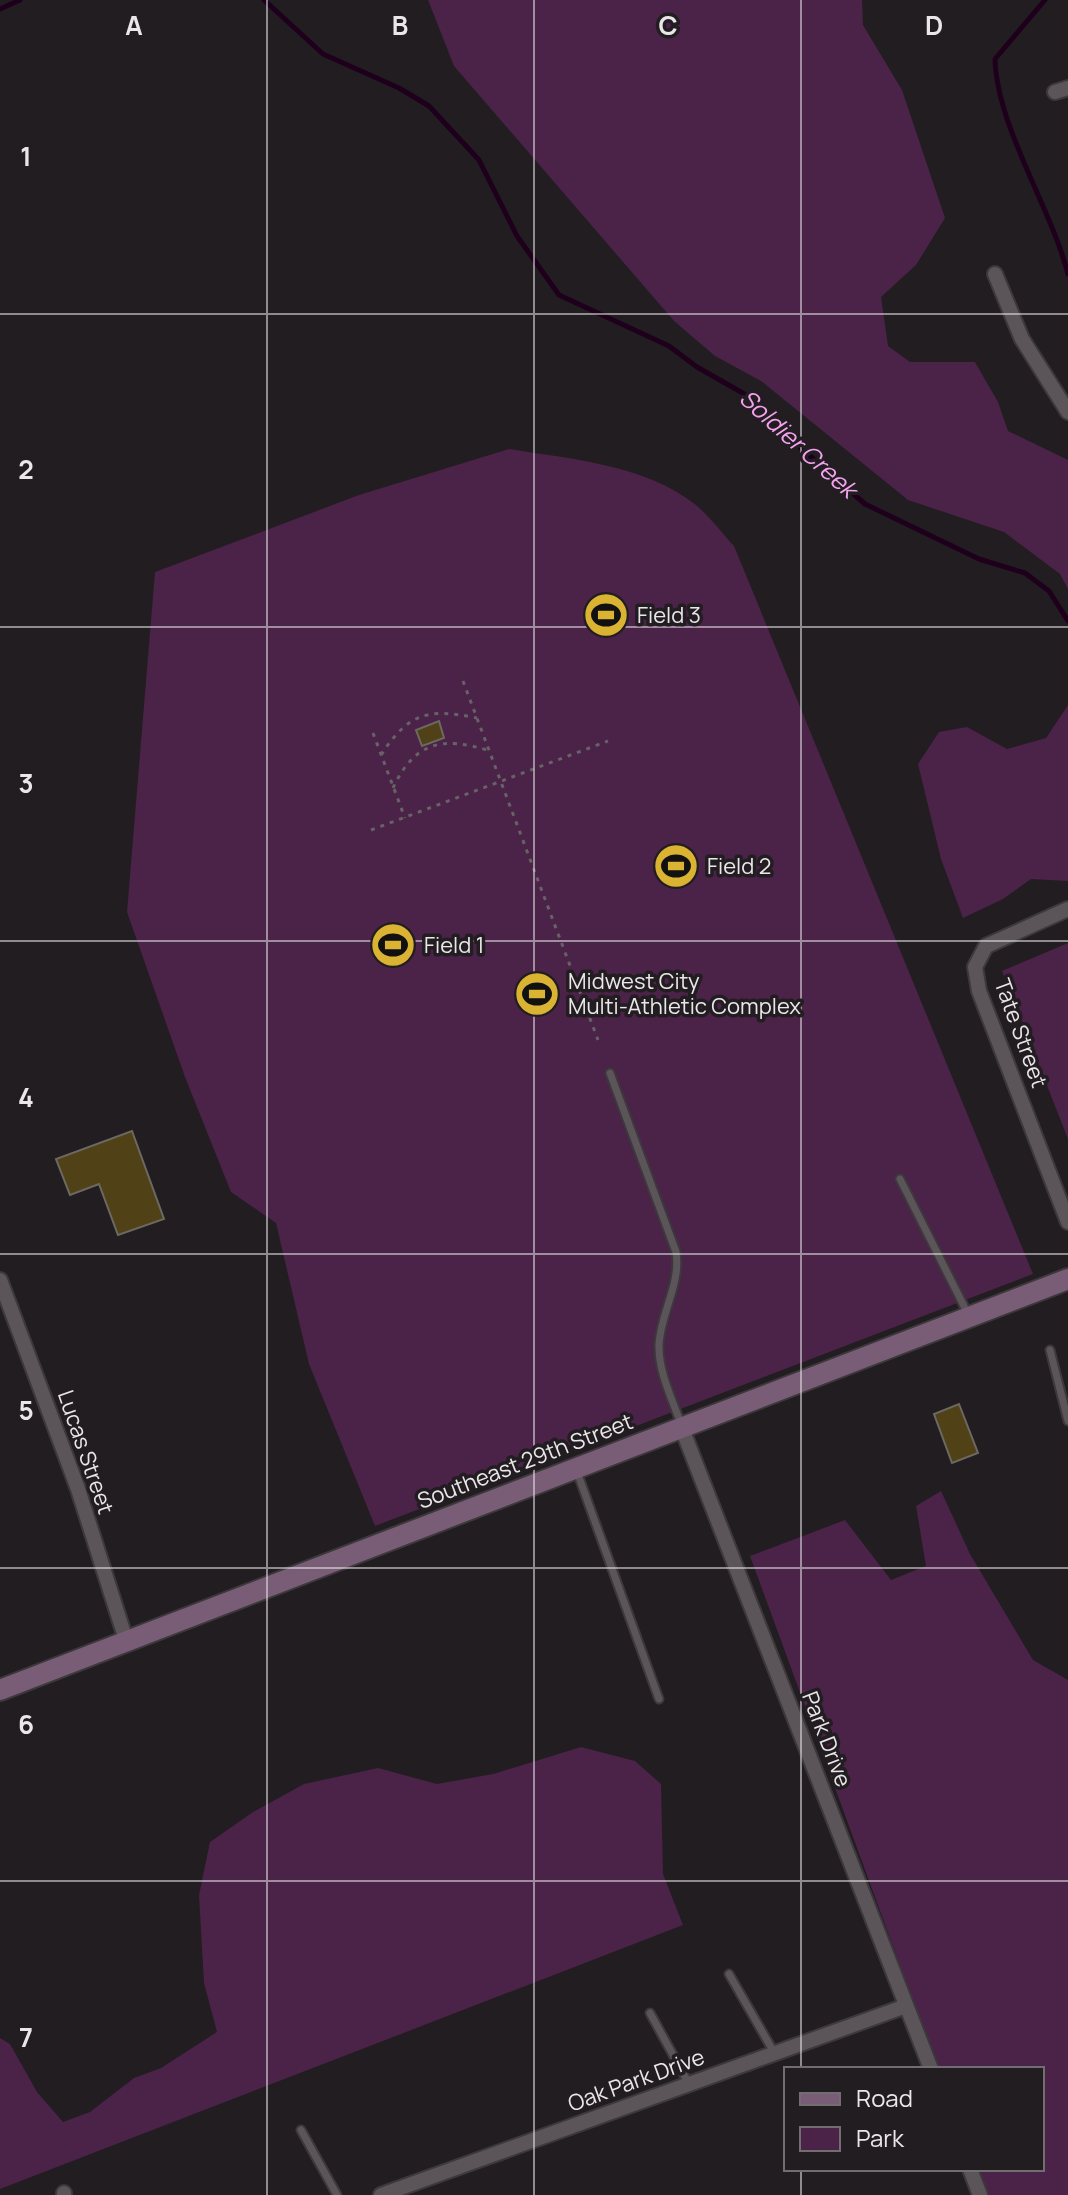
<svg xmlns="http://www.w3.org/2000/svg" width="1068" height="2195" font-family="Manrope,sans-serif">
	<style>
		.green { fill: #4b2248 }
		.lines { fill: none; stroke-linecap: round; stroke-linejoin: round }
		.stream { stroke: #1e001d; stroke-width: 5 }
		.building { fill: #504116; stroke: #6b6962; stroke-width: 2 }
		.service-casing { stroke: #3c383c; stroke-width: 11 }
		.minor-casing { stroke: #3c383c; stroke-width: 18 }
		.secondary-casing { stroke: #3c383c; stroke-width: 24 }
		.path { stroke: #666265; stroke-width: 3; stroke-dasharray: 4 6; stroke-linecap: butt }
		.service { stroke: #5b555a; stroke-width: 7 }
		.minor { stroke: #5b555a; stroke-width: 14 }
		.secondary { stroke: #795d76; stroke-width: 20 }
		.grid { fill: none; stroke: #eae6e9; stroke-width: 2; stroke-opacity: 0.55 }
		.labels { text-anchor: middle; stroke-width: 7; stroke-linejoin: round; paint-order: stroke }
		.poi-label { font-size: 22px; fill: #eae6e9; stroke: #221d21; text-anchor: start }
		.street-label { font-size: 22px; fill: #eae6e9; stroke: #221d21 }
		.water-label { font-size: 24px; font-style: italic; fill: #f3a2ed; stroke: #221d21 }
		.grid-label { font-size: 26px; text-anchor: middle; font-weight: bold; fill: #eae6e9; stroke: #221d21; stroke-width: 7; stroke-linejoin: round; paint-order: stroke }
	</style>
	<rect width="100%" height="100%" fill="#221d21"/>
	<g class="green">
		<path d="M428,0H862L863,25L902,90L945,218L916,265L881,297L888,346L910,362H975L998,402L1008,431L1068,460V589L1060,574L1004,532L908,500L761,381L715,356L674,321L454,66Z"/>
		<path d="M509,449C571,459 646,465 696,505C710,517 722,533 734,546L1033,1274L375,1526L309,1364L276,1223L231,1192L185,1077L127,912L155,572L359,495Z"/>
		<path d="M1068,705V881L1031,879L1003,899L963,918L941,859L918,764L939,732L967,727L1007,749L1046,738Z"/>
		<path d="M1068,943V1139L1002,971Z"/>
		<path d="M941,1491L970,1554L1033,1660L1068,1680V2195H984L975,2169H1042V2069H938L750,1556L845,1520L891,1580L926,1566L916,1506Z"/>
		<path d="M581,1747L635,1761L661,1784L663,1874L683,1925L0,2189V2038L10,2044L37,2092L63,2122L90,2112L134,2078L161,2068L217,2032L204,1983L199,1895L210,1842L253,1812L304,1784L378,1768L437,1784L493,1774Z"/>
	</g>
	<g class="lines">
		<g class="stream">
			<path d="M264,0L323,54L399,88L429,106L479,160L517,236L559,295L669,346L697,367L755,400L793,441L865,504L979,559L1025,573L1049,591L1068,621"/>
			<path d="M1045,0L995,59C997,127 1050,205 1068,274"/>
			<path d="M0,9L20,0"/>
		</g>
	</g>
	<g class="building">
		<path d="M439,721L444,738L422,746L416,730Z"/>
		<path d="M132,1131L164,1219L118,1235L99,1184L70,1195L56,1159Z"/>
		<path d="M959,1404L978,1453L952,1463L934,1414Z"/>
	</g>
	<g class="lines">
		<g class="service-casing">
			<g id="service">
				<path d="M610,1073L676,1252C681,1284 661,1312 659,1344C658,1371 672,1399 681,1424"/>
				<path d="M900,1179L968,1314"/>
				<path d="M1050,1350L1068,1421"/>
				<path d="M576,1469L659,1699"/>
				<path d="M729,1974L775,2054"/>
				<path d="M650,2013L689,2084"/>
				<path d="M301,2130L337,2195"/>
			</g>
		</g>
		<g class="minor-casing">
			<g id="minor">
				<path d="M1055,92L1068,88"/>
				<path d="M995,274L1022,339L1068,412"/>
				<path d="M1068,909L986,946L975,967L979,991L1068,1222"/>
				<path d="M0,1280L78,1489L126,1640"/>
				<path d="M681,1426L931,2069"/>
				<path d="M970,2169L980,2195"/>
				<path d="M64,2193V2195"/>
				<path d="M381,2195L906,2006"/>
			</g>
		</g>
		<g class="secondary-casing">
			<path id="secondary" d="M0,1690L1068,1279"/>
		</g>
		<g class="path">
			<path d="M463,681L598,1040"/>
			<path d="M373,733L405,818"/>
			<path d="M381,755C409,712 429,708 477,718"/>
			<path d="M393,788C415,741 443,736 490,751"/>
			<path d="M371,830L608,741"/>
		</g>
		<use href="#service" class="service"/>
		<use href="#minor" class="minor"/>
		<use href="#secondary" class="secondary"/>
	</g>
	<path class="grid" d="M267,0V2195M534,0V2195M801,0V2069M0,314H1068M0,627H1068M0,941H1068M0,1254H1068M0,1568H1068M0,1881H1068M801,2169V2195"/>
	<defs>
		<g id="stadium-disc" transform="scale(2.3)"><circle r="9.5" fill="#dab333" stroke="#221d21"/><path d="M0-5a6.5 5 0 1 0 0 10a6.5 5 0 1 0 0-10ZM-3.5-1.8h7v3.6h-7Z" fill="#111"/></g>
	</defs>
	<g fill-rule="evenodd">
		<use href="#stadium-disc" x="606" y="615"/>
		<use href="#stadium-disc" x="676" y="866"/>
		<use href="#stadium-disc" x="393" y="945"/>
		<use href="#stadium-disc" x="537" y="994"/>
	</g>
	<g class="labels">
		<g class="poi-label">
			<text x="637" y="623">Field 3</text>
			<text x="707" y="874">Field 2</text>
			<text x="424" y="953">Field 1</text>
			<text x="568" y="989">Midwest City<tspan x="568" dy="25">Multi-Athletic Complex</tspan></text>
		</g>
		<g class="street-label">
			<text transform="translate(1021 1033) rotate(70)" y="8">Tate Street</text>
			<text transform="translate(86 1452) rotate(71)" y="8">Lucas Street</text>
			<text transform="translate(525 1461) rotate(-21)" y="8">Southeast 29th Street</text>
			<text transform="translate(827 1739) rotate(69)" y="8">Park Drive</text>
			<text transform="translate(636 2080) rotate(-20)" y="8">Oak Park Drive</text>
		</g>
		<g class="water-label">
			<text transform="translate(798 444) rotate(42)" y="8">Soldier Creek</text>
		</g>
	</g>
	<g class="grid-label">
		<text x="134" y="35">A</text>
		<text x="400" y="35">B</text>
		<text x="668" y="35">C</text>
		<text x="934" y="35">D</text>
		<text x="26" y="166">1</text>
		<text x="26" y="479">2</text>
		<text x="26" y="793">3</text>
		<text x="26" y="1107">4</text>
		<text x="26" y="1420">5</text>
		<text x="26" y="1734">6</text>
		<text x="26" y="2047">7</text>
	</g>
	<rect x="784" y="2067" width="260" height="104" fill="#221d21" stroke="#726d71" stroke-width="2"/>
	<rect x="800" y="2093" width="40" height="12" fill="#795d76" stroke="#726d71" stroke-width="2"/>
	<text x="856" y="2107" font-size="24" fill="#eae6e9">Road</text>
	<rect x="800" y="2127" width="40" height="24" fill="#4b2248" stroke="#726d71" stroke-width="2"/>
	<text x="856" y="2147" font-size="24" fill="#eae6e9">Park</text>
</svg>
